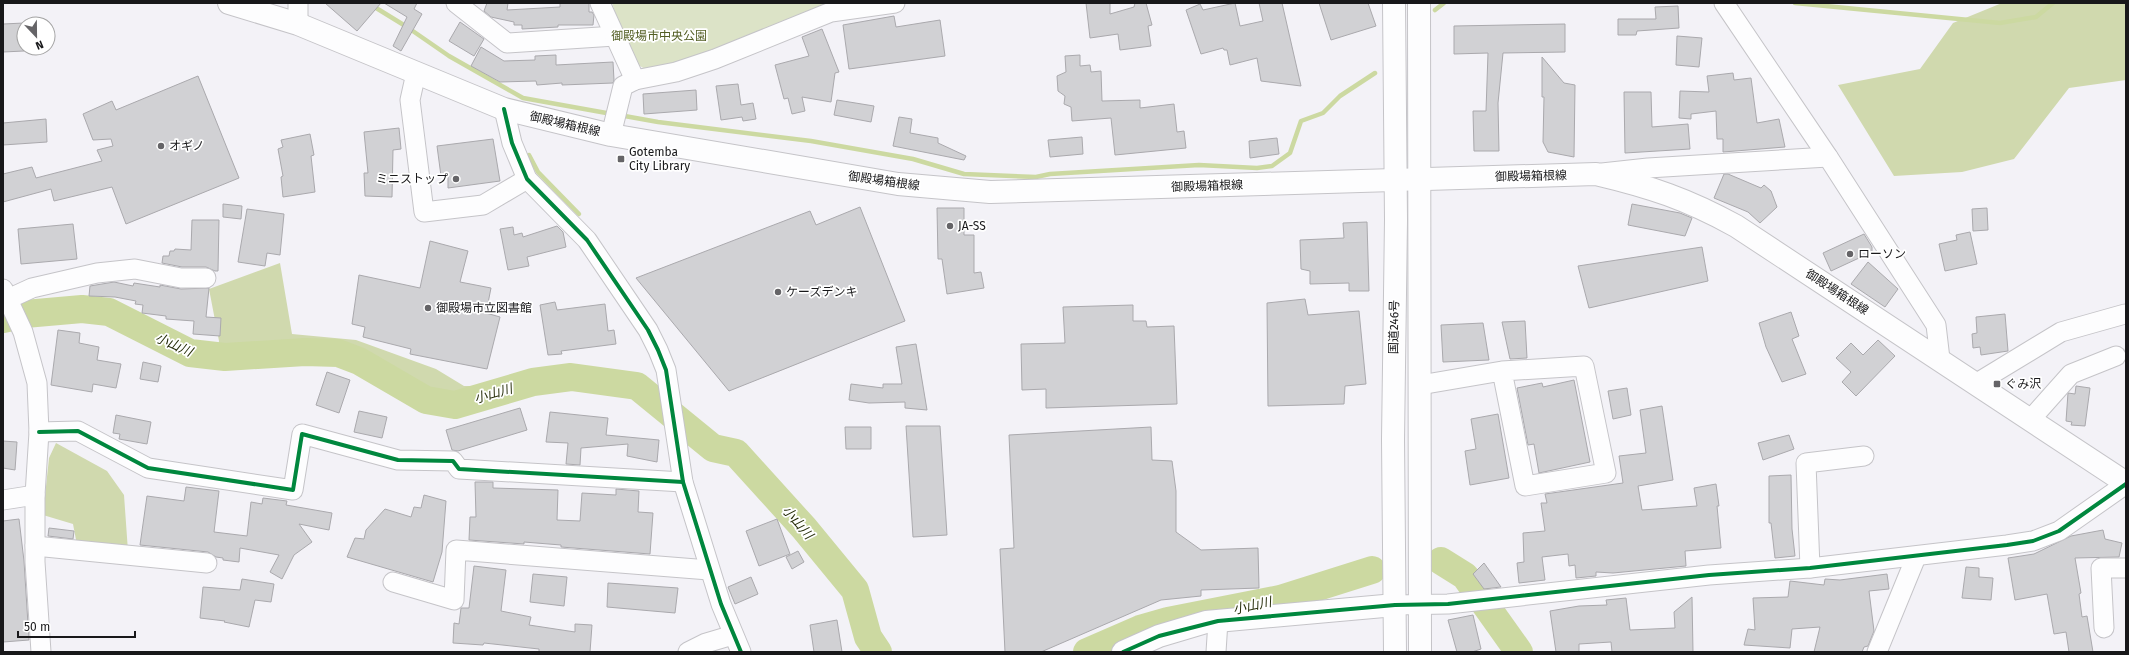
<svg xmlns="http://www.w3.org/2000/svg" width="2129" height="655" font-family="'Fira Sans','Noto Sans JP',sans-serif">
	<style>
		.green { fill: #dce3c7 }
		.forest { fill: #d0d9ae }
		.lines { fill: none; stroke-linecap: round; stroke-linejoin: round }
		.stream { stroke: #ccd9a1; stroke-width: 4.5 }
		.river { stroke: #ccd9a1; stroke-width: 28 }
		.building { fill: #d1d1d4; stroke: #aaa9ad }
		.street-casing { stroke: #c5c4c8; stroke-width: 21 }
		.secondary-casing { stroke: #c5c4c8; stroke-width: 24 }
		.highway-casing { stroke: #c5c4c8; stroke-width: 24 }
		.street { stroke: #fdfdfe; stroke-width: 19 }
		.secondary { stroke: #fdfdfe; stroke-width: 22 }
		.highway { stroke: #fdfdfe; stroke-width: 22 }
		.cycleway-casing { stroke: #fff; stroke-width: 6 }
		.cycleway { stroke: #00873e; stroke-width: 4 }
		.poi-dot { fill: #656467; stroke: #fff; stroke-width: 1.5 }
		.labels { text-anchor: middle; stroke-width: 3.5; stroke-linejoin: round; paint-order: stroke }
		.park-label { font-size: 12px; fill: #535e24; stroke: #fff }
		.street-label { font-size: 12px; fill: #18181a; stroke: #fff }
		.poi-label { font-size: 12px; fill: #18181a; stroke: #fff; text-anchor: start }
		.water-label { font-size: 13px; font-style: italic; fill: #262d09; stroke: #fff }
	</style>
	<rect width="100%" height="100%" fill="#f3f2f7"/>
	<path class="green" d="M612,3H847L710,55L651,72L638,65L621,29Z"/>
	<g class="forest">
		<path d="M2002,3H2126V80L2069,88L2014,159L1962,172L1894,176L1838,85L1920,69L1953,23Z"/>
		<path d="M280,263L292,334L356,340L436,369L464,386H576L493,403L430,411L332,357L216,367L219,341L209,289Z"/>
		<path d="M56,443L107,471L124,495L128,551L77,545L73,524L43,515L49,458Z"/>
	</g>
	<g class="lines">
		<g class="stream">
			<path d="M368,3L407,27L449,56L523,98L612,114"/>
			<path d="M1795,3L2000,23L2036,17L2053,3"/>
			<path d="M1435,10L1444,3"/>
			<path d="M619,115L658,122L811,141L913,159L964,174L1036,177L1050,174L1199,165L1257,168L1272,166L1290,153L1301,121L1323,113L1340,96L1375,73"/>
			<path d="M529,155L538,172L579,214"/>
		</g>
		<g class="river">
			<path d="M3,319L25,314L82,309L109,312L190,353L225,357L305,352L338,353L359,361L426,400L455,405L533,382L571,377L637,386L713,448L736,453L804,528L855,590L868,637L878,652"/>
			<path d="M1441,561L1465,576L1519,652"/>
			<path d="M1087,652L1140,629L1168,621L1280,599L1372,570"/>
		</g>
	</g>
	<g class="building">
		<path d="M325,3H381L357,31Z"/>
		<path d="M384,3H417L414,9L422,14L401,51L393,46L407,17Z"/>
		<path d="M487,3H508L507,10L560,7V3H589V12H592L594,15L593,25H558V27L522,29V25H514V22L491,17L484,11Z"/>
		<path d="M1086,3H1110V14L1134,7L1135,3H1146L1152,25L1148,26L1151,46L1120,50L1118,34L1090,38Z"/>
		<path d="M1235,3L1240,26L1263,21L1259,3H1282L1301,86L1261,81L1257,58L1230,65L1227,50H1224L1223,48L1201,54L1186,10L1200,4L1203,10Z"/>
		<path d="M1319,3H1368L1376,26L1331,40Z"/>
		<path d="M1678,6L1679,28L1637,31L1636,35H1618V19H1656L1655,7Z"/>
		<path d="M894,16L896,27L940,20L945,56L849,69L843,25Z"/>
		<path d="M460,22L484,39L474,56L449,41Z"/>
		<path d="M24,23V51L3,52V24Z"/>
		<path d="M1565,24V52L1503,53L1498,103L1499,151H1474L1473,111H1486L1488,53L1454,54V26Z"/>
		<path d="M822,29L839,72L835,73L831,102L802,97L805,111L792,114L788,98L784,99L775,65L809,56L802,37Z"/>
		<path d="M1677,36L1702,38L1699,67L1676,65Z"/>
		<path d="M481,47L504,61L535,60V56L556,55V65L613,62L614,80L613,83L562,85V83L537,85L536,81L500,82L471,66Z"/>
		<path d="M1080,55V66L1090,65L1091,72L1101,71L1102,101L1140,100V108L1174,104L1177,132L1184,131L1186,148L1115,155L1111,118L1072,121L1071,107L1064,104L1065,96L1058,91L1057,76L1066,72L1065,56Z"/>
		<path d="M1542,57L1564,83L1575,85L1574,157L1548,152L1543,142L1544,97H1542Z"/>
		<path d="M1733,73L1734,80L1751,78L1757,123L1779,119L1785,147L1723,152V139H1717L1716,111L1691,114V119L1679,118L1680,91L1709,92L1707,76Z"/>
		<path d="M198,76L239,178L126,224L112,187L54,201L51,189L3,202V174L32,167L36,178L102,161L97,150L113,146L111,139L93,140L83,114L112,101L116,110Z"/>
		<path d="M738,84L741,105L753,103L756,119L743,121L742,117L721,120L716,86Z"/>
		<path d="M696,90L697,110L644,114L643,94Z"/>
		<path d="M1624,92H1651L1652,127L1688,124L1690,149L1625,153Z"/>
		<path d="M837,100L874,106L871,122L834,115Z"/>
		<path d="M899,117L912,119L910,133L938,138V143L966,156L964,160L893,146Z"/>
		<path d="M46,119L47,142L3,145V123Z"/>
		<path d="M399,128L401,149L393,150L392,197L365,196L364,173H368L364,132Z"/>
		<path d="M310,134L314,155L311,156L315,192L283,197L281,177L283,176L278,149L283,147L281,140Z"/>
		<path d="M1082,137L1083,154L1050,157L1048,140Z"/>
		<path d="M1277,138L1279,154L1250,158L1249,141Z"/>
		<path d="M493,139L500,181L448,188V176H441L437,146Z"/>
		<path d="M1724,174H1728L1761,188L1764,185L1771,191L1777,207L1760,223L1748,212L1714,198Z"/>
		<path d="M223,204L242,206L241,219L223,217Z"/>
		<path d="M1632,204L1680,213L1692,218L1685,236L1628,225Z"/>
		<path d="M860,207L905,321L729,391L636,278L810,211L816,225Z"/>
		<path d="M937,208H964V235H974V273L981,272L984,288L947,294L942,259H938Z"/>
		<path d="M1987,208L1988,230L1973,231L1972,209Z"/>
		<path d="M247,209L284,214L280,255L267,253L265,266L238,262Z"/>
		<path d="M192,220H219L218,271H215L206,267H182L162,263L163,256H169L170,251H174L175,249L191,250Z"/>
		<path d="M1367,222L1369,291H1349V283L1310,284V271L1301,269L1300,240L1344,238L1343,223Z"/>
		<path d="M73,224L77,259L21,264L18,229Z"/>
		<path d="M557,226L563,232L566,247L527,257L529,266L508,270L500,229L513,227L514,235L522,233L523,237Z"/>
		<path d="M1970,232L1977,264L1945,271L1939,244L1957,240L1956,235Z"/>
		<path d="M1864,234L1872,247V252L1831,271L1823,253Z"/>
		<path d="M430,241L468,251L460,282L491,288L486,313L500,317L487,369L410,354L411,349L363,337L365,327L352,324L359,275L420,288Z"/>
		<path d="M1702,247L1708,281L1589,308L1578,266Z"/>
		<path d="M1868,262L1898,289L1885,307L1851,284Z"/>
		<path d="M114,282L133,286L134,283L160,287V285L181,289L209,288L206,317L221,318L220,336L193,334L194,321L166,319V316L142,313L143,305L135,304L136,301L115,297L89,296L90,286Z"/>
		<path d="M1305,299L1308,315L1359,311L1366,384L1345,386L1344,404L1268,406L1267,303Z"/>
		<path d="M555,302L557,310L605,304L608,331L614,330L616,344L561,351L562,354L548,355L540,305Z"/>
		<path d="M1133,305V321H1146L1147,327L1174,326L1177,404L1046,408V389L1022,390L1021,344L1065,343L1063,307Z"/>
		<path d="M1791,312L1799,336L1792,339L1806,374L1782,382L1766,347L1759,323Z"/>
		<path d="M2005,314L2008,351L1981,355L1980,347L1973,348L1972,334L1977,333L1976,317Z"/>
		<path d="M1525,321L1527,358L1510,359L1502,322Z"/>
		<path d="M1483,323L1489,360L1443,362L1441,325Z"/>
		<path d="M58,330L80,333L79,343L99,347L97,360L121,364L116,388L93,384L92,392L51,385Z"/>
		<path d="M1878,340L1895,356L1856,396L1842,382L1851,372L1836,358L1851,343L1863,355Z"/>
		<path d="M916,344L927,410L905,408V402L869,403L849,400L851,384L883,388V384H902L896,347Z"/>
		<path d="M143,362L161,366L158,382L140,379Z"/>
		<path d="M327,372L350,380L339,413L316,405Z"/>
		<path d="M1574,380L1590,462L1539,473L1534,444L1528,445L1517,388L1542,383L1543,387Z"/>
		<path d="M2076,386L2090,388L2085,426L2071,425L2072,422L2066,421L2068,393L2075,394Z"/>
		<path d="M1627,388L1631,415L1613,419L1608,391Z"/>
		<path d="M1662,406L1673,480L1638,486L1642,510L1697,506L1694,488L1716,484L1719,506H1717L1721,548L1685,551L1686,566L1613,573L1596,572V576L1576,578L1575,565L1569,566L1568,554L1542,557L1545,580L1519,583L1517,563L1524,562L1523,533L1545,531L1541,503H1547L1545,494L1623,483L1619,456L1646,453L1640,410Z"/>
		<path d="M520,408L527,430L458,451L452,450L446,430Z"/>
		<path d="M359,411L387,417L382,438L354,432Z"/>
		<path d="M550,412L608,418L606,435L659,440L657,462L627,456L628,444L581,448L580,465L566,464L568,443L546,442Z"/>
		<path d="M1498,414L1509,478L1470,485L1465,451L1476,449L1471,419Z"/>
		<path d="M116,415L151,422L147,444L119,439L120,434L113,433Z"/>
		<path d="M906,426H940L947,535L913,537Z"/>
		<path d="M845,427H871V449H846Z"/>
		<path d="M1151,427L1152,460L1172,461L1176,491V532L1201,550L1258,548L1259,588L1201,590V596L1161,600L1041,652H1005L1000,549L1014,548L1009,435Z"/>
		<path d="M1789,435L1794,449L1763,460L1758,443Z"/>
		<path d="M3,441L17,442L15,470L3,468Z"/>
		<path d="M1791,475L1792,529L1795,556L1775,558L1771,523H1769V476Z"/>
		<path d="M475,482H493V488L558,490L557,520L580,521L582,493L616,495V489L639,491L638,512L653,513L650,554L561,547V545L524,542V544L469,540L470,517H476Z"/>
		<path d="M186,487L219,491L214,532L247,536L251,502L262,504L263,498L287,501L286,505L332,513L329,530L299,524L312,542L294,555L282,579L270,572L279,555L240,548L239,562L223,560V558L216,557L208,552L140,545L147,496L184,501Z"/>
		<path d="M424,495L446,501L442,552L433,582L347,557L355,538L364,539L366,530L385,509L411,517L414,507L421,508Z"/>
		<path d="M19,519L24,561L29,640L3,642V521Z"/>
		<path d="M777,519L790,554L759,566L746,531Z"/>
		<path d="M49,528L74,531L73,539L48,536Z"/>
		<path d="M2103,530L2105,539L2122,543L2119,557L2075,558L2081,593L2079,594L2082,617L2087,616L2093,652H2069L2066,632L2054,634L2047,594L2015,600L2008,558L2034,554L2071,536Z"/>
		<path d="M798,551L804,562L792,569L786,557Z"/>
		<path d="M1484,563L1494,577L1501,587L1484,589L1473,574Z"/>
		<path d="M474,566L506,570L501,611L531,617L529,625L575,632V624L592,625L590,652H539V649L484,643L483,645L453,643L454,623L459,624L461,608H469Z"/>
		<path d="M1966,567L1979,568V577L1993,578L1991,600L1962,598Z"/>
		<path d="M533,574L567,577L564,606L530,602Z"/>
		<path d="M1887,574L1889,589L1869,591L1874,631L1868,646L1864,647L1862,652H1814L1820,627L1792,629L1790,648L1744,645L1748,629L1755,630L1753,598L1788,597L1790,581L1824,585L1825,579L1840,580Z"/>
		<path d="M751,577L758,594L735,604L728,587Z"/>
		<path d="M242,579L274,584L271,602L255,600L249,627L224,622L225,621L200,618L203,587L240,590Z"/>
		<path d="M608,583L678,588L675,613L607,607Z"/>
		<path d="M1692,597L1693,652H1612L1611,642L1579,644V652H1556L1550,611L1579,606L1607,605L1606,600L1626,598L1630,630L1675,628L1674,612Z"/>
		<path d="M1473,615L1481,649L1472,652H1457L1448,620Z"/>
		<path d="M837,620L842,652H814L810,625Z"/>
	</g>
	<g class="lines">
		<g class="street-casing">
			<g id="street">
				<path d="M456,3L507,43L615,36"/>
				<path d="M600,3L635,80"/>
				<path d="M1724,3L1828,157L1936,325L1940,359"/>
				<path d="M298,24V3"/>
				<path d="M416,73L410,100L424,212L483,205L527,179"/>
				<path d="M504,109L512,143L527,179L587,240L648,330L658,350L666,370L683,482L721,604L741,652"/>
				<path d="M611,135L623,86L635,80L676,72L715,59L831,12L895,3"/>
				<path d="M1602,173L1648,168L1828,157"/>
				<path d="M3,289L23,332L37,383L39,432L35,495V562L41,652"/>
				<path d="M8,299L32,288L97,273L135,269L181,278H206"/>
				<path d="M1977,383L2061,332L2125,314"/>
				<path d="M1420,385L1502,371L1584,366L1606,473L1525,486L1502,371"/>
				<path d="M2031,419L2071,374L2116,356"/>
				<path d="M39,432L78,431L148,468L293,490L302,434L398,460L453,461L459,469L683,482"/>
				<path d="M3,500L35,495"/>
				<path d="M35,546L207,563"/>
				<path d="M1810,568L1806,463L1864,456"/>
				<path d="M393,582L454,600L456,550L709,570"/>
				<path d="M1395,605L1448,604L1709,575L1810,568L2007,545L2033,541L2059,531L2126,484"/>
				<path d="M2104,628L2101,568H2126"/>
				<path d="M688,652L706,643L733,635"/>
				<path d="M1216,652L1218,621"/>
				<path d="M1877,652L1916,557"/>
			</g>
		</g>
		<g class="secondary-casing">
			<g id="secondary">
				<path d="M229,3L298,24L504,109L611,135L898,184L990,192L1596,174C1651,187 1687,199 1736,226L2126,483"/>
				<path d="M1123,652L1159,636L1206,622L1395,605"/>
			</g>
		</g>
		<g class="highway-casing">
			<g id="highway">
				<path d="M1394,3L1396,220L1393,440L1395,652"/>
				<path d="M1419,3L1420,652"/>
			</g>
		</g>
		<use href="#street" class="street"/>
		<use href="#secondary" class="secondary"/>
		<use href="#highway" class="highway"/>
		<g class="cycleway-casing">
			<g id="cycleway">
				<path d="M504,109L512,143L527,179L587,240L648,330L658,350L666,370L683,482L721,604L741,652"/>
				<path d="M39,432L78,431L148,468L293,490L302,434L398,460L453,461L459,469L683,482"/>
				<path d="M1123,652L1159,636L1218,621L1395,605L1448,604L1709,575L1810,568L2007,545L2033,541L2059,531L2126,484"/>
			</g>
		</g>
		<use href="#cycleway" class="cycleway"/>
	</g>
	<g class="poi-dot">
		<circle cx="161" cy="146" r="4"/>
		<rect x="617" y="155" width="8" height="8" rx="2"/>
		<circle cx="456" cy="179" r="4"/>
		<circle cx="950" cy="226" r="4"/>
		<circle cx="1850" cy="254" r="4"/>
		<circle cx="778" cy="292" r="4"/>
		<circle cx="428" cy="308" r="4"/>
		<rect x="1993" y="380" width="8" height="8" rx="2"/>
	</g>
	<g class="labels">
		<g class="park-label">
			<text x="659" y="40">御殿場市中央公園</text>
		</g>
		<g class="street-label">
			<text transform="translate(565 124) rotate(13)" y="4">御殿場箱根線</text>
			<text transform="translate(1531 176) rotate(-1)" y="4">御殿場箱根線</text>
			<text transform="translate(884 181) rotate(8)" y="4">御殿場箱根線</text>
			<text transform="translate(1207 186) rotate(-2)" y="4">御殿場箱根線</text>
			<text transform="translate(1837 292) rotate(33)" y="4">御殿場箱根線</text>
			<text transform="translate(1394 327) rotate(-89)" y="4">国道246号</text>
		</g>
		<g class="poi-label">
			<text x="169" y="150">オギノ</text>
			<text x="629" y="156">Gotemba<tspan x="629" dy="14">City Library</tspan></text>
			<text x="448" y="183" text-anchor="end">ミニストップ</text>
			<text x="958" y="230">JA-SS</text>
			<text x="1858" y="258">ローソン</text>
			<text x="786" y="296">ケーズデンキ</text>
			<text x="436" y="312">御殿場市立図書館</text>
			<text x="2005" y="388">ぐみ沢</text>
		</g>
		<g class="water-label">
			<text transform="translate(174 344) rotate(24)" y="5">小山川</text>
			<text transform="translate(493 393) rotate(-16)" y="5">小山川</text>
			<text transform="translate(798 522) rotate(49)" y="5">小山川</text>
			<text transform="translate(1252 605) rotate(-12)" y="5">小山川</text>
		</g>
	</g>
	<rect width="2129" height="655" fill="none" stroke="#18181a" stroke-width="8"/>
	<g transform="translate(36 36) rotate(158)"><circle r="19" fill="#ffffff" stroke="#a3a3a3"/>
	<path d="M0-3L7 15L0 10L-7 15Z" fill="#656467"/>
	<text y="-6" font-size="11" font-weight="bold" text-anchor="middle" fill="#18181a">N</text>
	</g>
	<path d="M18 631v6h117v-6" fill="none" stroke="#18181a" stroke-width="2"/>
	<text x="24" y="631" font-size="12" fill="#18181a" stroke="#ffffff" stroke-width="3" paint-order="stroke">50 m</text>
</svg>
